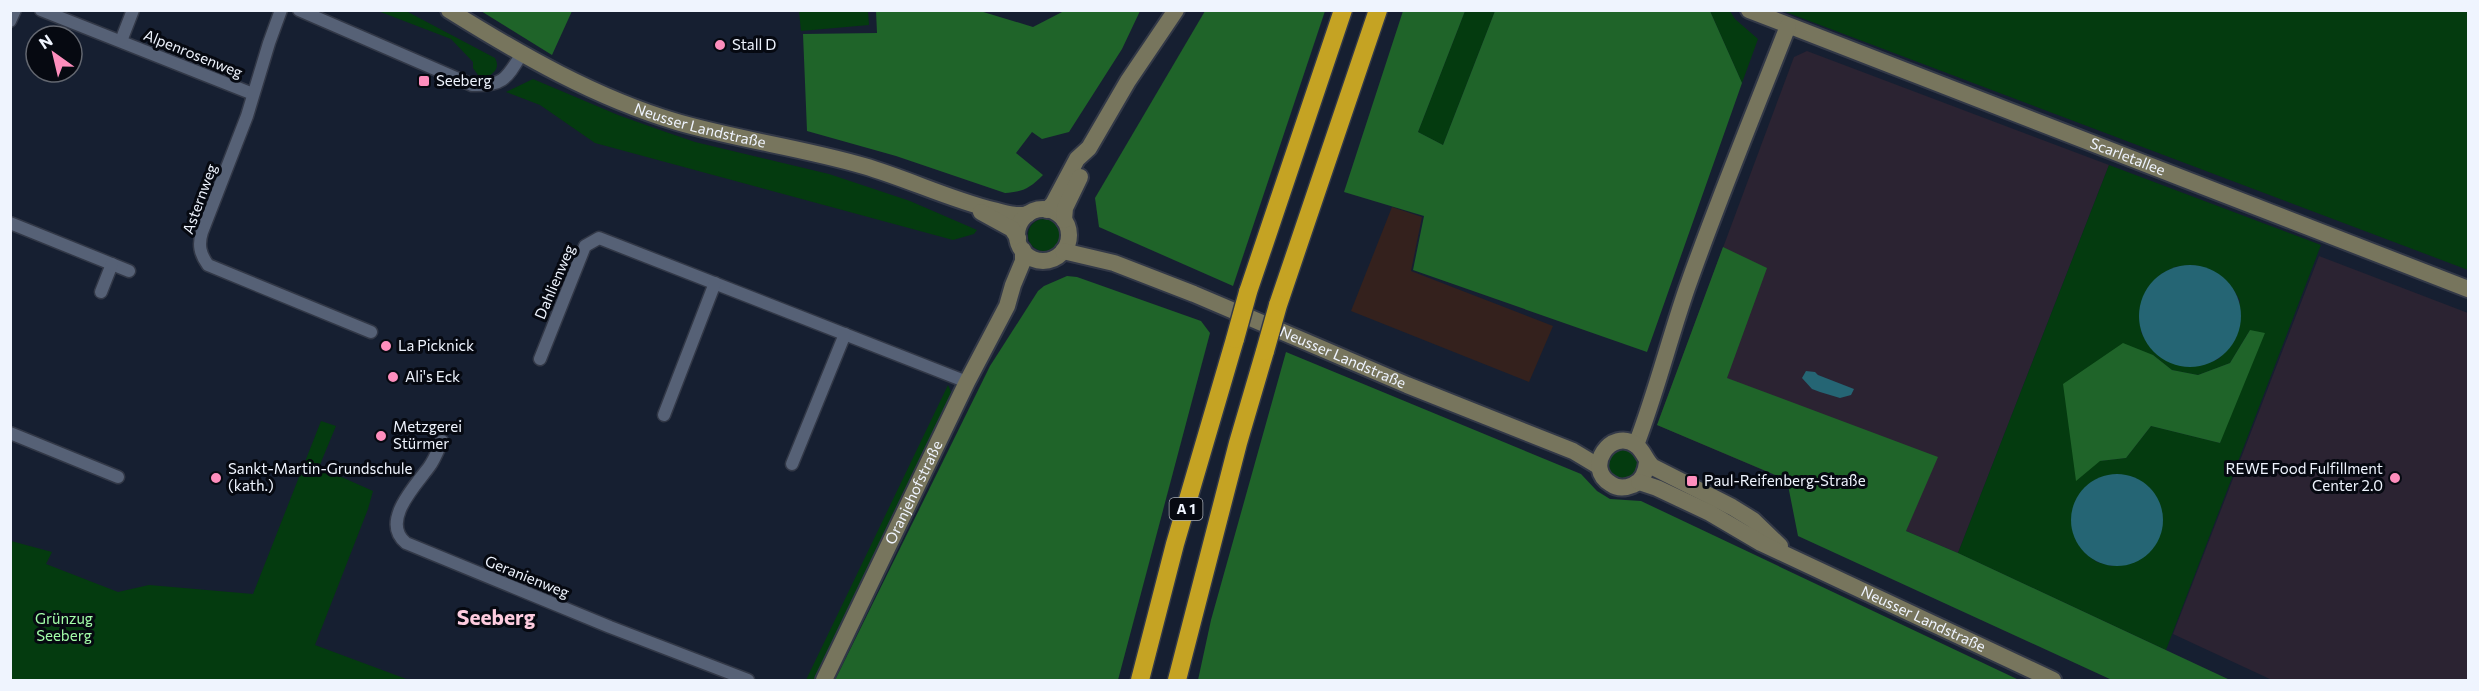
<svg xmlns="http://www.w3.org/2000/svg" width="2479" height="691" font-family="Commissioner,sans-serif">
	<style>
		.commercial { fill: #2b2332 }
		.industrial { fill: #34211d }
		.green { fill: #043b0f; fill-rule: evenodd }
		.forest { fill: #1f6429 }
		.water { fill: #256574 }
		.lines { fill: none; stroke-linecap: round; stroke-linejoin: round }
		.street-casing { stroke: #323847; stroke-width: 15 }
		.secondary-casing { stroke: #323847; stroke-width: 20 }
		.highway-casing { stroke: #323847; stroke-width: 21 }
		.street { stroke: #566176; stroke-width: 12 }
		.secondary { stroke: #77755d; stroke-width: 16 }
		.highway { stroke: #c5a323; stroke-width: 18 }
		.highway-bridge-casing { stroke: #323847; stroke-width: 21; stroke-linecap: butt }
		.highway-bridge { stroke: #c5a323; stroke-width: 18 }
		.poi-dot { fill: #fe8ebd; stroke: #060911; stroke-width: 2 }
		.labels { text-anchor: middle; stroke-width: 6; stroke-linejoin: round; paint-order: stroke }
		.shield { fill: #060911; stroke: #a9aeb7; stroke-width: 1.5 }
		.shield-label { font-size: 14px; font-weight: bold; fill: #eff4fe }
		.poi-label { font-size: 15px; fill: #eff4fe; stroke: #060911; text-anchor: start }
		.street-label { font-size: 15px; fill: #eff4fe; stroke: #060911 }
		.park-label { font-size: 15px; fill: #a3fea9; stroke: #060911 }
		.district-label { font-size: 21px; font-weight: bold; fill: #feccdf; stroke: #060911 }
	</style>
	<rect width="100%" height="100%" fill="#161f31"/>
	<g class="commercial">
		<path d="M1807,51L2109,165L1958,553L1657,425L1794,57Z"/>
		<path d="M2319,256L2468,313V680H2272L2173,634Z"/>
	</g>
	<path class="industrial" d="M1392,207L1422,217L1411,271L1553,326L1529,382L1351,311Z"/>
	<g class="green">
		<path d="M378,11H406L495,58C500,67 495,73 487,77L478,75L473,68V62L451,39Z"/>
		<path d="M799,11H868L869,25L801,31Z"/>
		<path d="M1465,11H1495L1443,145L1418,132Z"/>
		<path d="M1710,11H1730L1735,19L1758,39L1742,83Z"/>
		<path d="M1783,11H2468V270Z"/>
		<path d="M533,79L618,115L660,130L695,142L829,174L910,201L977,230L974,234L953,240L595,143L540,105L506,92Z"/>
		<path d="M2109,165L2321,245L2166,650L1958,553ZM2191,265C2216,269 2229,279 2240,301L2220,358C2187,375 2158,365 2141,332L2161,274L2175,267ZM2250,330L2220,443L2151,426L2126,458L2100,461L2153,355L2172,370L2198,375L2230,363ZM2115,474C2139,477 2151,485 2161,507L2112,566L2097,562L2085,553Z"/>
		<circle cx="1044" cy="235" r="16"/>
		<path d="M948,385L951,392L949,401L818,677L815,680H806Z"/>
		<path d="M321,421L336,426L319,467L373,491L368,509L315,645L409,680H11V541L52,552L46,564L118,592L149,585L253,594Z"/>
		<circle cx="1623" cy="464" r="15"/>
	</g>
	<g class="forest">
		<path d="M481,11H572L552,55Z"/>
		<path d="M876,11H980L1033,27L1064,11H1140L1122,49L1069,132L1042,139L1032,132L1016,153L1043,175C1030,188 1023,192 1005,193L896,156L807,131L803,34L877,33Z"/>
		<path d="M1205,11H1325L1233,286L1099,227L1095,198Z"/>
		<path d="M1403,11H1465L1418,132L1443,145L1495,11H1710L1742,83L1647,352L1413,270L1424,216L1344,192Z"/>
		<path d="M1723,247L1767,268L1727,378L1938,457L1906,531L1958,553L2230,680H2112L1798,536L1787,480L1657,425Z"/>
		<path d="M1067,276L1077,277L1201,321L1210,333L1118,680H835L990,366L1038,291L1044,286Z"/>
		<path d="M2250,330L2265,333L2220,443L2151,426L2126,458L2100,461L2076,481L2063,384L2123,343L2153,355L2172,370L2198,375L2230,363Z"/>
		<path d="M1286,352L1581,474L1597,491L1610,499L1641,501L2019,680H1198L1211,620Z"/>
	</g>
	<g class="water">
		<circle cx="2190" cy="316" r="51"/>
		<path d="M1806,371L1815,372L1818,375L1854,389L1851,395L1840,398L1820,392L1812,389L1802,378Z"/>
		<circle cx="2117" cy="520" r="46"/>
	</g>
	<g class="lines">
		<g class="street-casing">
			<g id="street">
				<path d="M41,10L253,94"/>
				<path d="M281,10L269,43L247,116L202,232C198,245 200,254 208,265L371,332"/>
				<path d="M299,10L472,85C502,86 506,80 521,55"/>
				<path d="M10,21L15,10"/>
				<path d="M121,41L133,10"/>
				<path d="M10,223L129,271"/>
				<path d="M101,292L112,264"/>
				<path d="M540,359L585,246L599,238L967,382"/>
				<path d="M664,415L715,283"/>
				<path d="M10,433L118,477"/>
				<path d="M442,441C438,450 435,459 429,467C415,486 380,522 406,543L610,627L748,680"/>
				<path d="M792,464L845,334"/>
			</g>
		</g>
		<g class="secondary-casing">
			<g id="secondary">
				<path id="s1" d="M449,10C521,55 596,98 677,122C739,140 803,148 864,166C908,179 949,199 993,210C1006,213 1015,217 1028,214"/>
				<path id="s2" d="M1749,10L2468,289"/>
				<circle cx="1043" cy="235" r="26"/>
				<path d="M1047,210L1053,204L1077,159L1089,148L1128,81L1176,10"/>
				<path d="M981,212L1012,229L1018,238"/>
				<path d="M1064,220L1065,208L1080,177"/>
				<path id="s3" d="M1063,251L1114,263L1194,294L1407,385L1573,451L1598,466"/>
				<path d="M1636,445C1656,393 1669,340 1687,288C1718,200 1754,113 1788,26"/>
				<path d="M1647,462C1646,472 1643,481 1633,485C1626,488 1618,489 1611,484C1583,468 1611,427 1636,445C1644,451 1645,460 1653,467L1732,507L1753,520L1780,546"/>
				<path id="s4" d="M1639,482L1657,488L1710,513L1761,543L2053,680"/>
				<path id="s5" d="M824,680L967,382L1007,306L1013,285L1023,261V250"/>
			</g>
		</g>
		<g class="highway-casing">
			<g id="highway">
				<path d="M1248,292L1343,10"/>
				<path d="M1278,305L1378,10"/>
				<path d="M1140,680L1175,544L1235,339"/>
				<path d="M1177,680L1238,443L1265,351"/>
			</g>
		</g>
		<use href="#street" class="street"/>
		<use href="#secondary" class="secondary"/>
		<use href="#highway" class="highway"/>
		<g class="highway-bridge-casing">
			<g id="highway-bridge">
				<path d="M1235,339L1248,292"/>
				<path d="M1265,351L1278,305"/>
			</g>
		</g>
		<use href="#highway-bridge" class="highway-bridge"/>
	</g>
	<g class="poi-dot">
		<circle cx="720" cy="45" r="6"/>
		<rect x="418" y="75" width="12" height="12" rx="3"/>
		<circle cx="386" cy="346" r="6"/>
		<circle cx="393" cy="377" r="6"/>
		<circle cx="381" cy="436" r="6"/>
		<circle cx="216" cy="478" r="6"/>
		<circle cx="2395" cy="478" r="6"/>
		<rect x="1686" y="475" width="12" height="12" rx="3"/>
	</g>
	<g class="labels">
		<rect class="shield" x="1169.5" y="498" width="33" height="22" rx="4.5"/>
		<g class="shield-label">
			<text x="1186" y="514">A 1</text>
		</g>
		<g class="poi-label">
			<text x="732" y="50">Stall D</text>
			<text x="436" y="86">Seeberg</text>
			<text x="398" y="351">La Picknick</text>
			<text x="405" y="382">Ali's Eck</text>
			<text x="393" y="432">Metzgerei<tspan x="393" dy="17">Stürmer</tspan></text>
			<text x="228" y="474">Sankt-Martin-Grundschule<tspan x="228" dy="17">(kath.)</tspan></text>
			<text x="2383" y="474" text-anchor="end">REWE Food Fulfillment<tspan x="2383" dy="17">Center 2.0</tspan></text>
			<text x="1704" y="486">Paul-Reifenberg-Straße</text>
		</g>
		<g class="street-label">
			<text transform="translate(193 54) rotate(22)" y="5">Alpenrosenweg</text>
			<text dy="5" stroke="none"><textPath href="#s1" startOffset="278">Neusser Landstraße</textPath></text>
			<text dy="5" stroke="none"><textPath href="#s2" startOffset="406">Scarletallee</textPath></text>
			<text transform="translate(200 199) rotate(-70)" y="5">Asternweg</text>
			<text transform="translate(555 282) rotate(-67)" y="5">Dahlienweg</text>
			<text dy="5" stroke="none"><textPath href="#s3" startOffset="300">Neusser Landstraße</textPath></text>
			<text dy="5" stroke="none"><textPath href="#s5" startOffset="208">Oranjehofstraße</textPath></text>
			<text transform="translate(527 577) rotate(22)" y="5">Geranienweg</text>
			<text dy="5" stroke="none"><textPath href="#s4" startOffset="316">Neusser Landstraße</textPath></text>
		</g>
		<g class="park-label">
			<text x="64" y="624">Grünzug<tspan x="64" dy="17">Seeberg</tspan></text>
		</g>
		<g class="district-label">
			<text x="496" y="625">Seeberg</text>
		</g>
	</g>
	<rect width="2479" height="691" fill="none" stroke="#eff4fe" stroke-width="24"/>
	<g transform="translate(54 54) rotate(326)"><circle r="28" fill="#060911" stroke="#636770" stroke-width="1.5"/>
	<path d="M0-4.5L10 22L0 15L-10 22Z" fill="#fe8ebd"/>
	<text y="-9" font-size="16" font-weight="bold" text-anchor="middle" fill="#eff4fe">N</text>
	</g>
</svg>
